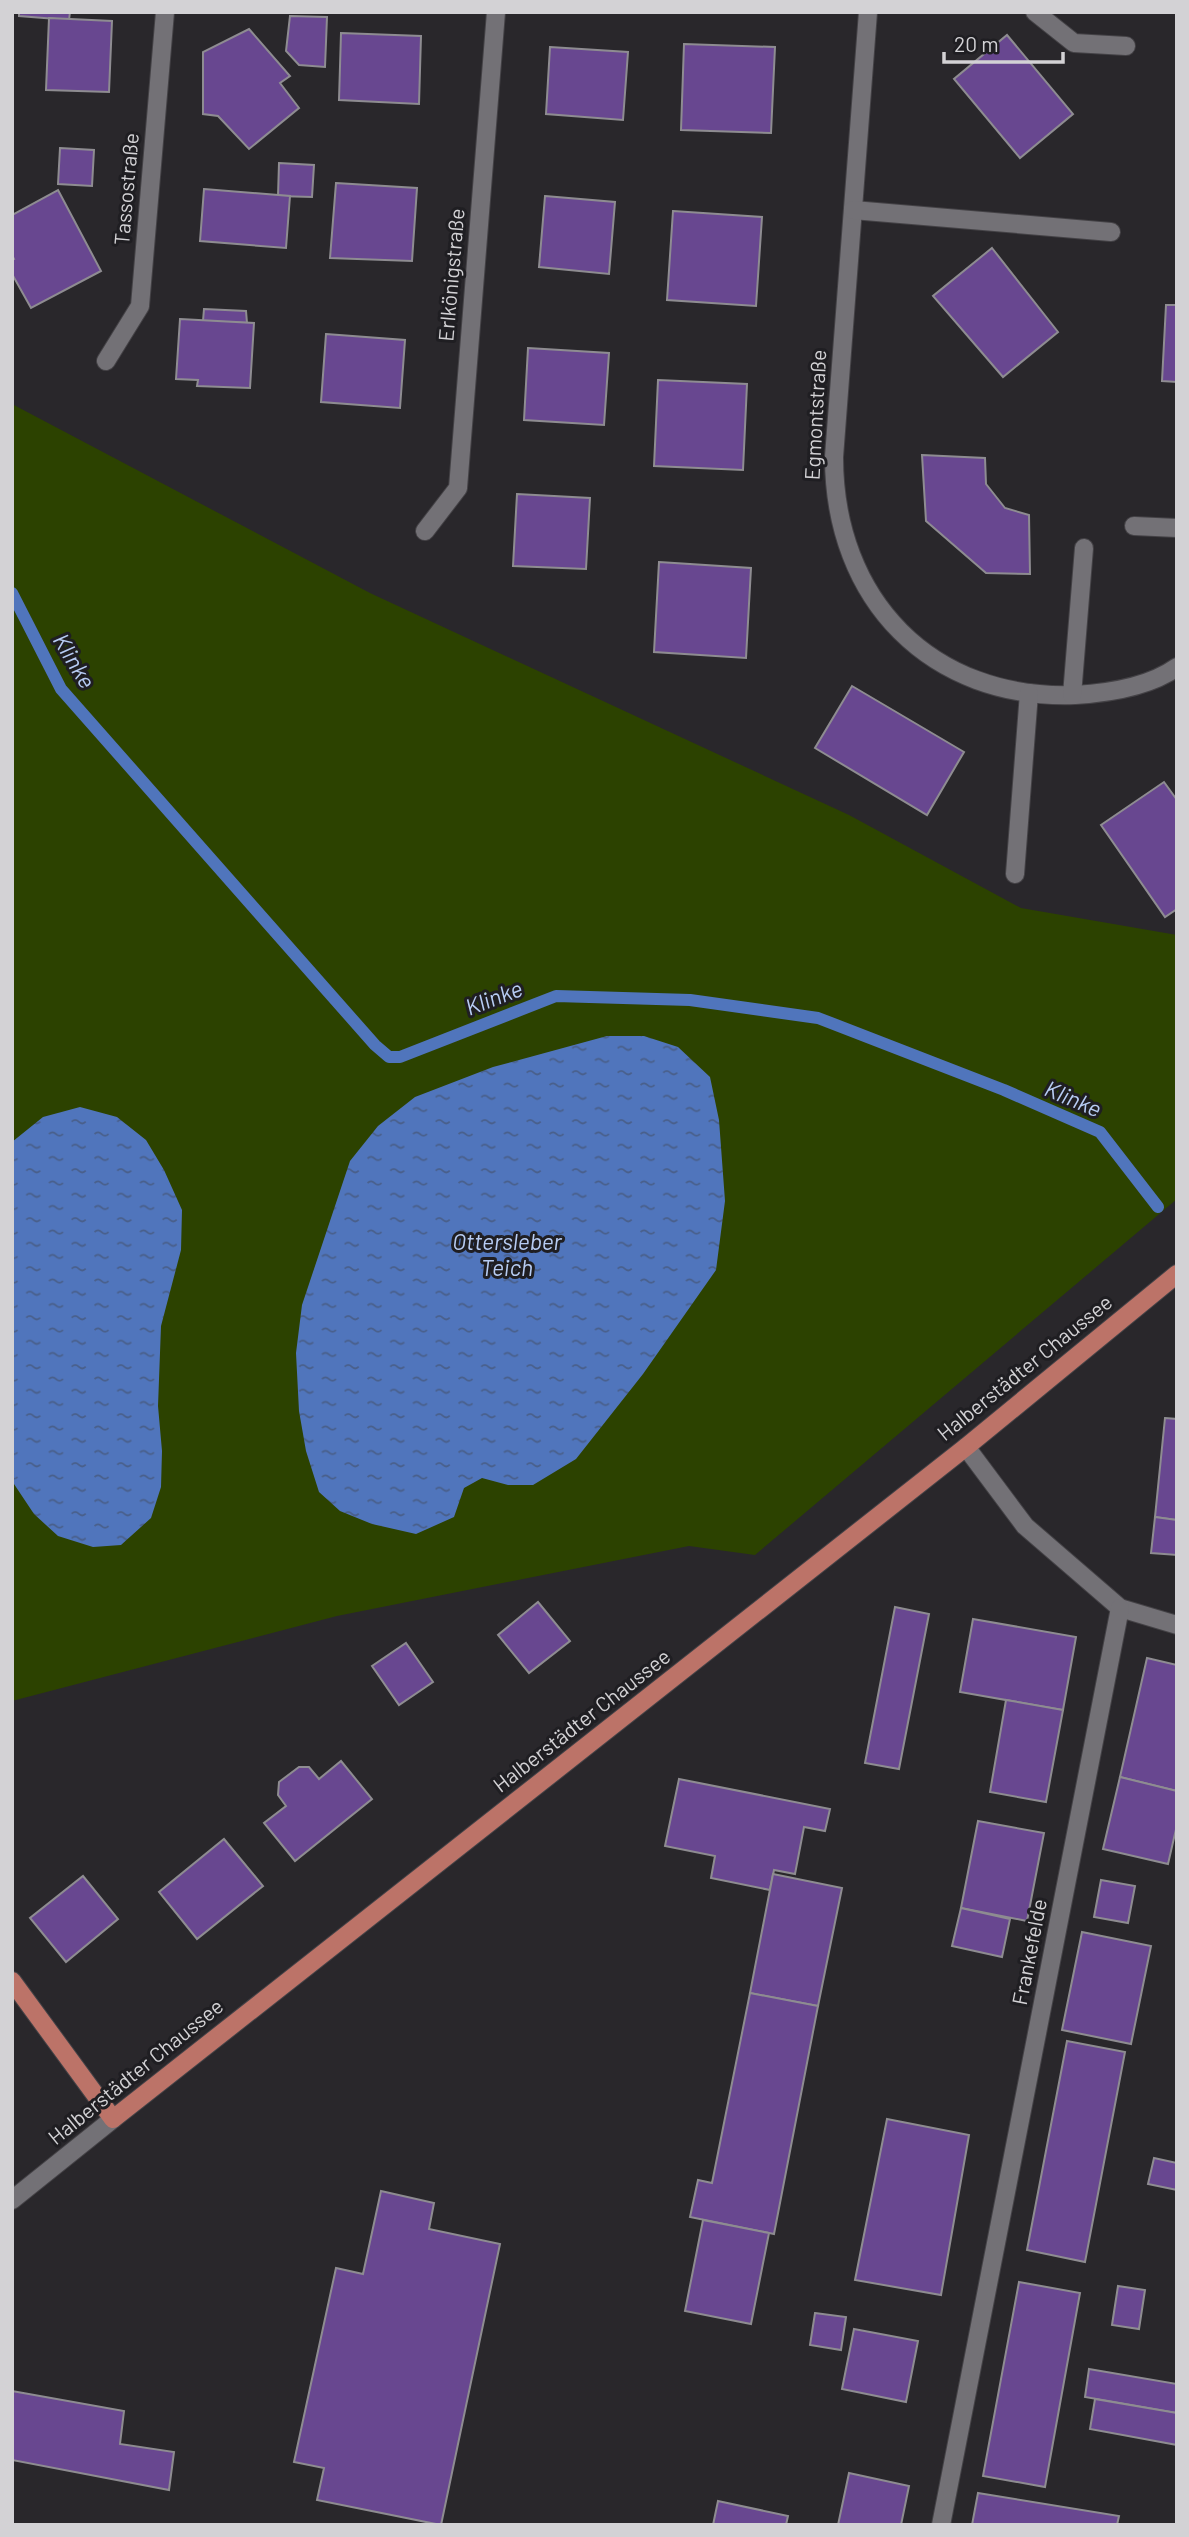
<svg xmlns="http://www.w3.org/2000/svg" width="1189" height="2537" font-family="Barlow,sans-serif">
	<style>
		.green { fill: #2c4200 }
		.water { fill: url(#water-ripples) }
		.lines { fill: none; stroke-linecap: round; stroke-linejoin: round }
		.stream { stroke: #5075bc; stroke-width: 12 }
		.building { fill: #684790; stroke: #8e8c91; stroke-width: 2 }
		.minor-casing { stroke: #444246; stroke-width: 20 }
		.major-casing { stroke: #444246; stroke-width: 20 }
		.minor { stroke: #737176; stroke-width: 18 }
		.major { stroke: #bc7368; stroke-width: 18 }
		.labels { text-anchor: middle; stroke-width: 6; stroke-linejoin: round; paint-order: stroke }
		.street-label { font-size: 21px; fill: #d3d2d5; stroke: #1f1e22 }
		.water-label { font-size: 23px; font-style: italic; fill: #b7ccf3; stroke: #1f1e22 }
	</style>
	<defs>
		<pattern id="water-ripples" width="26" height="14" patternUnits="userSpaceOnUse" patternTransform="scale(1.75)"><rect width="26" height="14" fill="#5075bc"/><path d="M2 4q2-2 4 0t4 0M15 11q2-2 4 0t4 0" fill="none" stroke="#495f8a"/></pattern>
	</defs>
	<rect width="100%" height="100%" fill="#29272b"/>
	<path class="green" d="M12,404L370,593L849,815L1021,908L1177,935V1199L755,1555L689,1546L337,1616L12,1701Z"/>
	<g class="water">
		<path d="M607,1036H644L678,1047L710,1077L719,1120L725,1201L716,1270L643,1374L576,1459L533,1485H508L482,1478L464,1488L454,1517L416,1534L372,1524L340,1511L319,1492L306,1451L299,1411L296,1353L302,1305L350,1161L378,1126L415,1097L493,1067Z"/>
		<path d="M80,1107L117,1117L146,1140L164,1170L182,1210L181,1250L161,1326L158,1406L162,1451L161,1487L151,1518L121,1545L93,1547L58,1536L34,1514L12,1481V1142L43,1117Z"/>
	</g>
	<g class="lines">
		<path class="stream" d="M12,593L61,689L375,1045L389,1057H400L556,996L690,1000L818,1018L1004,1090L1100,1132L1158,1207"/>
	</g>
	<g class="building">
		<path d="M19,12H70L69,20L19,16Z"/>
		<path d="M290,16L327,17L325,67L299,65L286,51Z"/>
		<path d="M49,18L112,21L109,92L46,90Z"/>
		<path d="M249,29L290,76L280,83L299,108L249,149L218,116L203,114V52Z"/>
		<path d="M341,33L421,36L419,104L339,100Z"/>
		<path d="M1007,35L1073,114L1020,158L954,79Z"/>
		<path d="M684,44L775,47L771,133L681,130Z"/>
		<path d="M550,47L628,52L623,120L546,114Z"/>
		<path d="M60,148L94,150L92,186L58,184Z"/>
		<path d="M279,163L314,165L312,197L278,196Z"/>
		<path d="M336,183L417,188L412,261L330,258Z"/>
		<path d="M204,189L290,196L286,248L200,241Z"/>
		<path d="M58,190L101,271L31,308L12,274V260L14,259L12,255V215Z"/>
		<path d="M545,196L615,202L609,274L539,267Z"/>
		<path d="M673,211L762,217L756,306L667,300Z"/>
		<path d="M992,248L1058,332L1003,377L933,296Z"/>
		<path d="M1166,305H1177V382L1162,381Z"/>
		<path d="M204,309L246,311L247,323L203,321Z"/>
		<path d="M180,319L254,323L250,388L197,386L198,380L176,379Z"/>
		<path d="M326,334L405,340L400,408L321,402Z"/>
		<path d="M528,348L609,353L604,425L524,420Z"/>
		<path d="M658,380L747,384L743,470L654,466Z"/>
		<path d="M922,455L985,458L986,484L1005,508L1029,515L1030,574L986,573L926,521Z"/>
		<path d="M517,494L590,498L586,569L513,566Z"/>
		<path d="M659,562L751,568L746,658L654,652Z"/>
		<path d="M852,686L964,752L927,815L815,748Z"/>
		<path d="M1164,782L1177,800V909L1165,917L1101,825Z"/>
		<path d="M1165,1418L1177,1419V1520L1155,1517Z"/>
		<path d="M1155,1517L1177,1520V1555L1151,1553Z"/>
		<path d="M538,1602L570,1641L529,1673L498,1635Z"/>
		<path d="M895,1607L929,1614L899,1769L865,1763Z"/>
		<path d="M973,1619L1076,1637L1063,1710L960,1692Z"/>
		<path d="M406,1643L433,1682L399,1705L372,1666Z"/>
		<path d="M1147,1658L1177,1665V1791L1120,1777Z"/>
		<path d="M1006,1700L1063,1710L1046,1802L990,1792Z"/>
		<path d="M341,1761L372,1799L295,1861L264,1823L286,1806L278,1795L279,1782L299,1767H309L319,1779Z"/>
		<path d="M1120,1777L1177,1791V1825L1168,1864L1103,1849Z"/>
		<path d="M679,1779L830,1809L825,1831L804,1827L795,1874L774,1870L770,1890L711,1878L715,1856L665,1846Z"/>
		<path d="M978,1821L1044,1833L1027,1921L961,1908Z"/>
		<path d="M224,1839L263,1886L197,1939L159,1892Z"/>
		<path d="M773,1874L842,1888L818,2006L750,1993Z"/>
		<path d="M83,1876L118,1919L66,1962L30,1918Z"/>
		<path d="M1101,1880L1135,1886L1128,1923L1094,1917Z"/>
		<path d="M961,1908L1010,1919L1002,1957L952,1946Z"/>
		<path d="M1082,1932L1151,1946L1131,2044L1062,2030Z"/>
		<path d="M750,1993L818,2006L774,2234L690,2217L698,2180L712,2183Z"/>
		<path d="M1067,2041L1125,2052L1085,2262L1027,2250Z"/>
		<path d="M887,2119L969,2135L941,2295L855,2280Z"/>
		<path d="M1154,2158L1177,2163V2190L1148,2184Z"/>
		<path d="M381,2191L434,2203L429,2229L500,2244L441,2525L317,2500L324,2468L294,2462L336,2268L363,2274Z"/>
		<path d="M703,2220L769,2233L751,2324L685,2311Z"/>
		<path d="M1019,2282L1080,2293L1045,2487L983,2476Z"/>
		<path d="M1118,2286L1145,2290L1139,2329L1112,2325Z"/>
		<path d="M815,2313L846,2317L841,2350L810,2345Z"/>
		<path d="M854,2329L918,2341L906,2402L842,2389Z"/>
		<path d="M1089,2369L1177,2384V2413L1085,2397Z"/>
		<path d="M12,2391L124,2411L120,2444L174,2452L169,2490L12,2460Z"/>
		<path d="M1095,2399L1177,2413V2445L1090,2429Z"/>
		<path d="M849,2473L909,2486L901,2525H838Z"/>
		<path d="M978,2493L1119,2516L1117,2525H972Z"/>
		<path d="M718,2501L788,2516L786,2525H713Z"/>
	</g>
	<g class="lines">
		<g class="minor-casing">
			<g id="minor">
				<path d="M868,12L834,457C834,600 931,700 1075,695C1109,693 1149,687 1177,667"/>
				<path d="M1035,12L1074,43L1126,46"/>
				<path d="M853,210L1111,232"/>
				<path d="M106,361L140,306L165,12"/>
				<path d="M1134,526L1177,528"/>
				<path d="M425,531L458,488L496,12"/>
				<path d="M1072,695L1084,548"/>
				<path d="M1015,874L1029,693"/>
				<path d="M966,1447L1025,1526L1120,1608L1177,1625"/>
				<path d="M12,2200L113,2119"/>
				<path d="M941,2525L1120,1608"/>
			</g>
		</g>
		<g class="major-casing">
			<path id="major" d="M12,1981L113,2119L966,1447L1177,1274"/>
		</g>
		<use href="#minor" class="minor"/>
		<use href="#major" class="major"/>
	</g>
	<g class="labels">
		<g class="street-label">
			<text transform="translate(127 189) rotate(-85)" y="7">Tassostraße</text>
			<text transform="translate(452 275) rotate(-85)" y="7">Erlkönigstraße</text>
			<text transform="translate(816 415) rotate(-87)" y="7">Egmontstraße</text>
			<text transform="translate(1025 1368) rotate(-39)" y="7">Halberstädter Chaussee</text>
			<text transform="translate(582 1721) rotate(-38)" y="7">Halberstädter Chaussee</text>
			<text transform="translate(1030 1952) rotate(-79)" y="7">Frankefelde</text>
			<text transform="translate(136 2072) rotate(-39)" y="7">Halberstädter Chaussee</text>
		</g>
		<g class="water-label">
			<text transform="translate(74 661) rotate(59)" y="8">Klinke</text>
			<text transform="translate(494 998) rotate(-21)" y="8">Klinke</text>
			<text transform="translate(1073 1099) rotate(23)" y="8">Klinke</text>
			<text x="507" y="1250">Ottersleber<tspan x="507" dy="26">Teich</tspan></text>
		</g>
	</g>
	<rect width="1189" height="2537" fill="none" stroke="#d3d2d5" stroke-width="28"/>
	<path d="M944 52v10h119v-10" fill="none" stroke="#d3d2d5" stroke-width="3.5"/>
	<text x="954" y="52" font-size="21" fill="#d3d2d5" stroke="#1f1e22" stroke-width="5" paint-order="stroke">20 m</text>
</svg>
